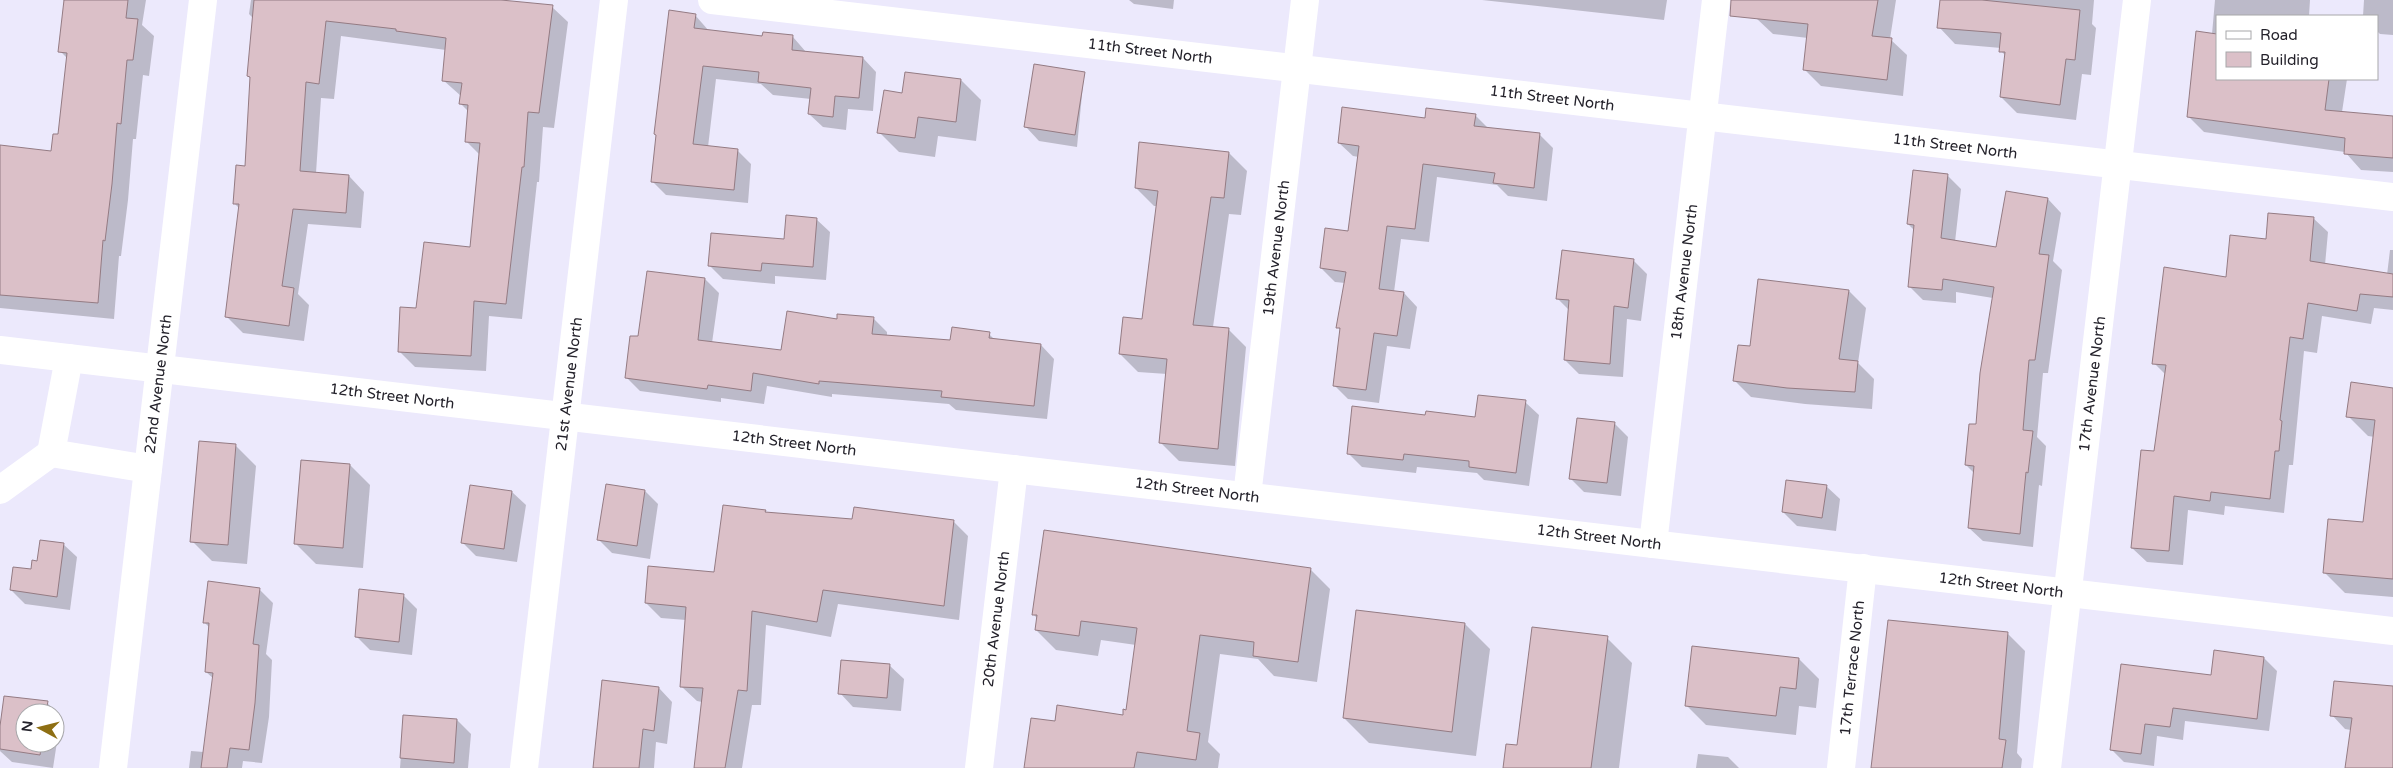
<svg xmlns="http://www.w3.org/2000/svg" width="2393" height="768" font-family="'Varela Round',sans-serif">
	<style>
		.shadow { fill: #0003; fill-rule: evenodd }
		.building { fill: #dbc0c8; stroke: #947b83 }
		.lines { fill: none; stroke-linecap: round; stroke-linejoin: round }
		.street { stroke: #fff; stroke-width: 28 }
		.secondary { stroke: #fff; stroke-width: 28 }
		.labels { text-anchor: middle; stroke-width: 4; stroke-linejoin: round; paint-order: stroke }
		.street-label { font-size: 15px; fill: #24222b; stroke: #fff }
	</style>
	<rect width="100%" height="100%" fill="#ece9fc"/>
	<g class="shadow">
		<path d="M63,0H146L142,25L154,36L149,76L143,75L136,139H133L128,200L121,256H119L114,319L0,308V146L52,152L59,136L68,59L60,51L65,2Z"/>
		<path d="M251,0H492L552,7L568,22L554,128L543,127L539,182H537L522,319L489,316L486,371L415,367L399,351L418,309L471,248L480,155L466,141L468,111L461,104V96L443,80L446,50L341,36L334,99L321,98L316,173L349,176L364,192L361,228L308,224L298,294L309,305L304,341L243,333L227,317L240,209L234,203L246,167L251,79L248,76L254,19L249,14Z"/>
		<path d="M1129,0H1174L1173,9L1134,4Z"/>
		<path d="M1482,0H1667L1664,20Z"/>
		<path d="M1758,0H1896L1890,39L1907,55L1903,96L1821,86L1805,70L1808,38L1773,34L1756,18Z"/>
		<path d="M1941,0H2094L2092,24L2096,28L2091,75L2082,74L2076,120L2017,113L2001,97L2006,56L2001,51V48L1955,44L1939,27Z"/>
		<path d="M2215,0H2310L2309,16H2217V79H2347L2342,112L2393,117V172L2361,170L2345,152L2204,132L2188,116L2212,34Z"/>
		<path d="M2364,0H2393V35L2380,34L2377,31V16H2363Z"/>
		<path d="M695,15L709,31L763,38L793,37L806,52L863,58L876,72L873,111L848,109L846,130L823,127L809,114L811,99L773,95L761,84L716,79L708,147L737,150L751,164L748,203L666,195L653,182Z"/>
		<path d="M961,80L981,100L976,141L938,136L935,157L899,152L879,132L903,95Z"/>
		<path d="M1083,84L1077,147L1039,141L1026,127Z"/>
		<path d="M1475,115L1489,129L1539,134L1553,148L1547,201L1508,196L1497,185L1437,177L1429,242L1401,239L1394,292L1404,293L1417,307L1410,349L1387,346L1379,403L1348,399L1334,385L1341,331L1338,327L1345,283L1335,282L1321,268L1349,233L1359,157L1353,156L1339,143L1426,119Z"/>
		<path d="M1229,153L1247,171L1241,215L1229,214L1213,327L1228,329L1246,347L1235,466L1179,461L1161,443L1167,374L1138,372L1120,354L1143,320L1158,206H1154L1136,188Z"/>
		<path d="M1947,175L1961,189L1955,242L1997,248L2048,199L2061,213L2053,261L2062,270L2048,373H2043L2037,437L2046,446L2042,486L2039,485L2033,547L1983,541L1969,528L1974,473L1966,465L1977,426L1993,298L1956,292V303L1923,300L1910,287L1914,230L1908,224Z"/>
		<path d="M2313,218L2328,232L2325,265L2387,275L2390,250H2393V310L2374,308L2371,324L2322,316L2317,353L2304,351L2293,465H2289L2284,513L2225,506L2224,515L2188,510L2183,565L2147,562L2132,548L2155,453L2166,375L2154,363L2227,278L2267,240Z"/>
		<path d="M816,219L830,232L826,280L775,276V284L723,279L710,266L785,240Z"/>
		<path d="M1633,260L1647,274L1641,321L1627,319L1623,377L1579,374L1565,360L1570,311L1557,298Z"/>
		<path d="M648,272L705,279L719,293L712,343L782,352L838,320L874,319L887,332V336L951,341L989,334L995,340L1041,345L1054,359L1047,419L956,410L949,404L832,394V397L767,386L764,404L721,398V402L640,391L626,377L639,338Z"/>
		<path d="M1849,291L1866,308L1858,363L1874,379L1872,409L1805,404L1751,397L1734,380L1751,347Z"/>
		<path d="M2393,390V597L2345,593L2325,573L2364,523L2375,437L2368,436L2348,416Z"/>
		<path d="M1525,402L1539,415L1529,486L1484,480L1477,473L1417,467L1416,473L1362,467L1348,453L1426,416L1476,418Z"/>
		<path d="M1614,423L1628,437L1621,496L1584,492L1570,478Z"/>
		<path d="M200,442L236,446L256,466L247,564L212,561L192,541Z"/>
		<path d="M350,465L370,485L363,568L316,564L296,544Z"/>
		<path d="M1826,486L1840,499L1836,531L1797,526L1783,512Z"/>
		<path d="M645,491L658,504L650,559L612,553L599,540Z"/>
		<path d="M512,492L526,505L517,562L476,556L462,542Z"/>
		<path d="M765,511L768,514L853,521H953L968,536L959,620L838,604L831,637L766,625L761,705H752L742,768H695L702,702L697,701L682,687L686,620L661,618L646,603L715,574Z"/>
		<path d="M63,544L77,557L70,610L25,604L11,590L38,562Z"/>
		<path d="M1310,569L1330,589L1317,682L1274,676L1258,659L1220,654L1208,742L1220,754L1218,768H1025L1056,723L1124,716L1127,711L1136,645L1101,640L1098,656L1056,650L1036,630L1038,619L1033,614Z"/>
		<path d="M259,589L273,603L266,654L272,660L269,717L262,763L243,761L242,768H189L191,751L204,752L214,679L206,672L210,628L204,622Z"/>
		<path d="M403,595L417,609L412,655L370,650L356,636Z"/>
		<path d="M1465,624L1490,649L1476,756L1369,743L1344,718Z"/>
		<path d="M2008,634L2025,651L2017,753L2022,759L2021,768H1872Z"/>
		<path d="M1607,638L1632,663L1619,768H1504L1518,747Z"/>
		<path d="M2264,658L2277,671L2269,731L2185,721L2183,740L2157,736L2154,766L2124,762L2111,749L2122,665L2212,677Z"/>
		<path d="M1799,659L1819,679L1816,708L1799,706L1796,735L1706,725L1686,705Z"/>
		<path d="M890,666L904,679L901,711L853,707L840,693Z"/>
		<path d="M2393,687V768H2346L2351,730L2345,729L2332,715Z"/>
		<path d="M659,688L672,702L667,744L656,742L654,768H595Z"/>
		<path d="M6,697L47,703L61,716L53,768L12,762L0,751ZM25,713H55V743H25Z"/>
		<path d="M404,716L457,720L471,734L468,768H400Z"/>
		<path d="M1698,754L1728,757L1739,768H1696Z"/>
	</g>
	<g class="building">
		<path d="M64,0H128L126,18L138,19L133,60H127L121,124L117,123L112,184L105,241L103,240L98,303L0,295V145L51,151L53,134H58L67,53L58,52Z"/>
		<path d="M254,0H501L553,5L539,113L528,112L524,167H522L506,304L474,301L471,356L398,352L400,307L416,308L424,242L470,247L480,143L465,142L468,105L459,104L462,83L442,81L446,38L396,31V29L326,21L319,84L306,82L300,171L349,175L346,213L293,209L282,286L294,288L289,326L225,317L239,204H233L236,165L245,166L250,77L247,76Z"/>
		<path d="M1731,0H1878L1872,36L1892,38L1887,80L1803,70L1808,24L1730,16Z"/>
		<path d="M1940,0H1982L2080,10L2075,60L2066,59L2060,105L2000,97L2005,52H1999L2001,33L1937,28Z"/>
		<path d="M669,10L696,14L694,28L762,36L763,32L793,35L792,50L863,57L859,98L835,96L833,117L808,114L811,88L758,82L759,72L703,66L693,144L738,149L734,190L651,182L656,135L654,134Z"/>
		<path d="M2196,31L2217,34V79H2329L2325,110L2393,116V158L2344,154L2345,138L2187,117Z"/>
		<path d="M1034,64L1085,72L1075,135L1024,127Z"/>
		<path d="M905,72L961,79L956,122L918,117L915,138L877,133L884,90L902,93Z"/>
		<path d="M1342,107L1425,118L1426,108L1476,114L1474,126L1540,133L1534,188L1493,183L1495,173L1423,164L1415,229L1387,226L1379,289L1404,292L1397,336L1374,333L1366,390L1333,386L1340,328H1336L1346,272L1320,268L1325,228L1348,231L1359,146L1338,143Z"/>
		<path d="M1139,142L1229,152L1224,198L1211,197L1193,325L1229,328L1218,449L1159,443L1167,359L1119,354L1123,317L1142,319L1158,191L1135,188Z"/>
		<path d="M1913,170L1948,174L1941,238L1996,247L2006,191L2048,198L2039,254L2049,255L2035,360H2029L2023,430L2033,431L2028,473L2026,472L2020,534L1968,528L1974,466L1965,465L1969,424H1976L1980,373L1994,287L1943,279L1942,290L1908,287L1914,225L1907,224Z"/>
		<path d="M2268,213L2314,217L2310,261L2393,274V297L2360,294L2357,311L2308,303L2303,339L2290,337L2280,420L2282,421L2279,451H2275L2270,499L2211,492L2210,501L2174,496L2169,551L2131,548L2141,450L2154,451L2166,365L2152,364L2164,267L2226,277L2230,235L2266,239Z"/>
		<path d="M786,215L817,218L813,267L762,263L761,271L708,266L711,233L784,239Z"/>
		<path d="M1562,250L1634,259L1628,308L1614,306L1610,364L1564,360L1569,300L1556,299Z"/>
		<path d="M647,271L705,278L698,340L781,350L787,311L837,319V314L874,317L872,334L950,340L952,327L990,332L989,338L1041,344L1034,406L941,397L942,391L819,381V384L753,373L751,391L708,385L707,389L625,378L630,336H638Z"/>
		<path d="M1758,279L1849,290L1839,359L1858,361L1855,392L1787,388L1733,381L1738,345L1750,346Z"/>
		<path d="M2351,382L2393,388V579L2323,573L2328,519L2363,522L2375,420L2346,417Z"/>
		<path d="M1478,395L1526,400L1516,473L1469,467V461L1404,454L1403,460L1347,454L1352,406L1425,415L1426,411L1475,417Z"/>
		<path d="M1577,418L1615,422L1607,483L1569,479Z"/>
		<path d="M199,441L236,444L228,545L190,542Z"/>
		<path d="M301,460L350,464L343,548L294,544Z"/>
		<path d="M1786,480L1827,485L1822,518L1782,512Z"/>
		<path d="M606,484L645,490L637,546L597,540Z"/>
		<path d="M470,485L512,491L504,549L461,543Z"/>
		<path d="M723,505L766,510L765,512L852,519L854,507L954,520L944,606L823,590L817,622L752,611L747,691L738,690L725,768H694L703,688L680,687L686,607L645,603L648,566L714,572Z"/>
		<path d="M1044,530L1311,568L1298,662L1253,656L1254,642L1200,635L1187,731L1200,733L1196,760L1137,752L1134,768H1024L1031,718L1055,721L1057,705L1123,715V709L1126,710L1137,628L1081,621L1079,636L1035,630L1037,615H1032Z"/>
		<path d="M40,540L64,543L57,597L10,590L13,567L31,569L32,560L37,561Z"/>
		<path d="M208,581L260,588L253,644L259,645L255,703L249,750L230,748L227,768H201L213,673L205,672L209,623H203Z"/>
		<path d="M359,589L404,594L399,642L355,637Z"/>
		<path d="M1356,610L1465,623L1452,732L1343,718Z"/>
		<path d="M1888,620L2008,632L1999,739L2006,740L2002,768H1871Z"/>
		<path d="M1532,627L1608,636L1591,768H1503L1506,744L1517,745Z"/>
		<path d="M1692,646L1799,658L1796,689L1780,687L1776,716L1685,706Z"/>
		<path d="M2214,650L2264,657L2257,719L2173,708L2170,727L2145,724L2141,754L2110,750L2121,664L2211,675Z"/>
		<path d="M841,660L890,664L887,698L838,694Z"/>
		<path d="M602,680L659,687L654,731L643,729L639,768H593Z"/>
		<path d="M2334,681L2393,686V768H2345L2352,718L2330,716Z"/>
		<path d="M4,696L48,701L46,713H25V743H42L40,755L0,749V726Z"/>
		<path d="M403,715L457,719L454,763L400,758Z"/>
	</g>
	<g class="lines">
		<g class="street">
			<path d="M712,0L2393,197"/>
			<path d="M0,350L2393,631"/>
			<path d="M69,358L51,453L148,469"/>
			<path d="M0,490L51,453"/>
			<path d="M1247,496L1305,0"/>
			<path d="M1653,544L1716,0"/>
			<path d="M524,768L614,0"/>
			<path d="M979,768L1014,469"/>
			<path d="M1841,768L1863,568"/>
			<path d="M2047,768L2137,0"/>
		</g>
		<path class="secondary" d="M113,768L203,0"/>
	</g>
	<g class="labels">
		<g class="street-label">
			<text transform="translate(1150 51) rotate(7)" y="5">11th Street North</text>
			<text transform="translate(1552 98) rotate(7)" y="5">11th Street North</text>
			<text transform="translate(1955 146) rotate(7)" y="5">11th Street North</text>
			<text transform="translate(1276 248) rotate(-83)" y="5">19th Avenue North</text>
			<text transform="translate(1684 272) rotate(-83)" y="5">18th Avenue North</text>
			<text transform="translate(158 384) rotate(-83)" y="5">22nd Avenue North</text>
			<text transform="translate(569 384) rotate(-83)" y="5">21st Avenue North</text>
			<text transform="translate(2092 384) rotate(-83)" y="5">17th Avenue North</text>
			<text transform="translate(392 396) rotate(7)" y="5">12th Street North</text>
			<text transform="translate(794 443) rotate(7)" y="5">12th Street North</text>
			<text transform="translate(1197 490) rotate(7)" y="5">12th Street North</text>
			<text transform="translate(1599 537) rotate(7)" y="5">12th Street North</text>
			<text transform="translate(2001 585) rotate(7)" y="5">12th Street North</text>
			<text transform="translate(996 619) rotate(-83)" y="5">20th Avenue North</text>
			<text transform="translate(1852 668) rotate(-84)" y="5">17th Terrace North</text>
		</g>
	</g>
	<rect x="2216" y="15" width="162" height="65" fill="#ffffff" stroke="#a7a7aa"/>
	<rect x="2226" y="31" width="25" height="8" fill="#ffffff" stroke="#a7a7aa"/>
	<text x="2260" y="40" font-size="15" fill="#24222b">Road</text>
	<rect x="2226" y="52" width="25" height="15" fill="#dbc0c8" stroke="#a7a7aa"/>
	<text x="2260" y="65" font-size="15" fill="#24222b">Building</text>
	<g transform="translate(40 728) rotate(277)"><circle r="24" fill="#ffffff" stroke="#a7a7aa"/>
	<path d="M0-4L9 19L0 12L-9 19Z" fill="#8e6f13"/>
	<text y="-8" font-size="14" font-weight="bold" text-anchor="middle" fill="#24222b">N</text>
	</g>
</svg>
